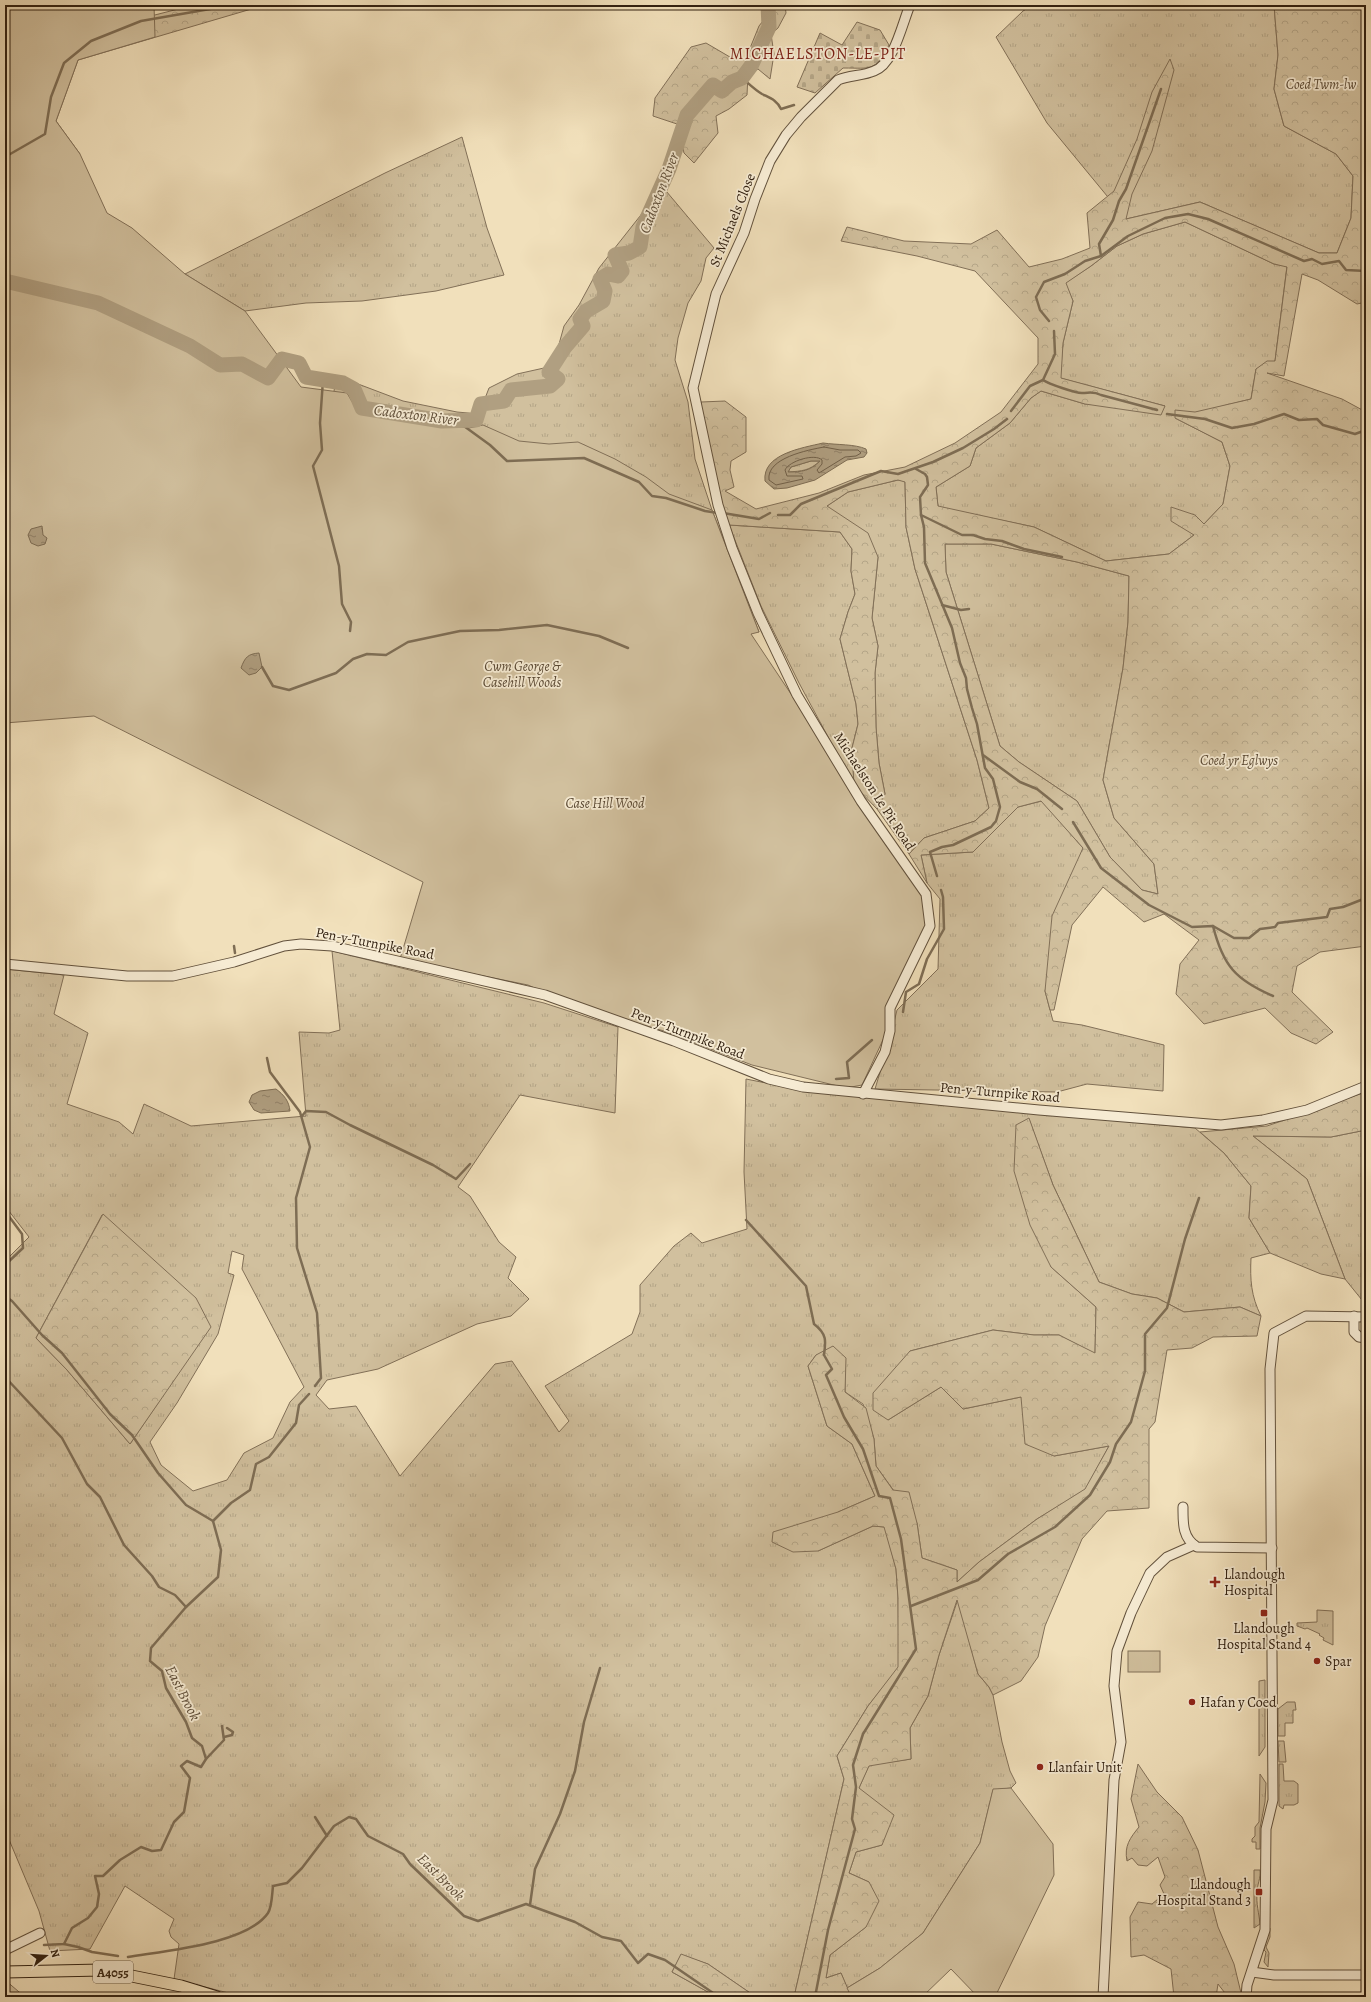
<svg xmlns="http://www.w3.org/2000/svg" width="1371" height="2002" font-family="Alegreya,serif">
	<style>
		.grass { fill: url(#grass-tufts); stroke: #827058; fill-rule: evenodd }
		.forest { fill: url(#forest-crowns); stroke: #827058; fill-rule: evenodd }
		.cemetery { fill: url(#cemetery-stones); stroke: #827058 }
		.green { fill: #d1c09e; stroke: #827058 }
		.water { fill: url(#water-ripples); stroke: #7e6d54; fill-rule: evenodd }
		.lines { fill: none; stroke-linecap: round; stroke-linejoin: round }
		.shore { stroke: #716049; stroke-width: 1 }
		.stream { stroke: #7e6d54; stroke-width: 2.5 }
		.river { stroke: #b09f81; stroke-width: 15 }
		.minor-casing { stroke: #62513c; stroke-width: 11 }
		.major-casing { stroke: #322111; stroke-width: 13 }
		.minor { stroke: #f6ebd3; stroke-width: 9 }
		.major { stroke: #f1e0bb; stroke-width: 11 }
		.poi-dot { fill: #8f2418; stroke: #f6ebd3; stroke-width: 1.5 }
		.labels { text-anchor: middle; stroke-width: 3.5; stroke-linejoin: round; paint-order: stroke }
		.shield { fill: #f6ebd3; stroke: #6d5e4b; stroke-width: 1 }
		.shield-label { font-size: 13px; font-weight: bold; fill: #322111 }
		.park-label { font-size: 14px; font-style: italic; fill: #5a4934; stroke: #f6ebd3 }
		.street-label { font-size: 14px; fill: #322111; stroke: #f6ebd3 }
		.poi-label { font-size: 14px; fill: #322111; stroke: #f6ebd3; text-anchor: start }
		.water-label { font-size: 15px; font-style: italic; fill: #5e4d38; stroke: #f6ebd3 }
		.quarter-label { font-size: 16px; letter-spacing: 1px; fill: #7a1f14; stroke: #f6ebd3 }
	</style>
	<defs>
		<pattern id="grass-tufts" width="24" height="20" patternUnits="userSpaceOnUse"><rect width="24" height="20" fill="#d1c09e"/><path d="M3 7l-1-3M5 7V3M7 7l1-3M15 17l-1-3M17 17v-4M19 17l1-3" fill="none" stroke="#b4a587"/></pattern>
		<pattern id="forest-crowns" width="20" height="18" patternUnits="userSpaceOnUse"><rect width="20" height="18" fill="#d1c09e"/><path d="M2 6a3 3 0 1 1 6 0M12 15a3 3 0 1 1 6 0" fill="none" stroke="#b4a587"/></pattern>
		<pattern id="cemetery-stones" width="16" height="16" patternUnits="userSpaceOnUse"><rect width="16" height="16" fill="#d1c09e"/><path d="M2 7V4a2 2 0 0 1 4 0v3zM10 15v-3a2 2 0 0 1 4 0v3z" fill="#b4a587"/></pattern>
		<pattern id="water-ripples" width="26" height="14" patternUnits="userSpaceOnUse"><rect width="26" height="14" fill="#b09f81"/><path d="M2 4q2-2 4 0t4 0M15 11q2-2 4 0t4 0" fill="none" stroke="#908168"/></pattern>
	</defs>
	<rect width="100%" height="100%" fill="#f1e0bb"/>
	<filter id="stains"><feTurbulence type="fractalNoise" baseFrequency=".005" numOctaves="4"/><feColorMatrix values="0 0 0 0 .2 0 0 0 0 .09 0 0 0 0 .02 0 0 0 .5 -.17"/></filter>
	<radialGradient id="worn" r=".72"><stop offset=".6" stop-color="#630" stop-opacity="0"/><stop offset="1" stop-color="#630" stop-opacity=".3"/></radialGradient>
	<g class="grass">
		<path d="M1033,5H1274L1278,55L1274,89L1284,126L1336,154L1353,176L1351,218L1337,253H1319L1200,202L1126,219L1047,123L996,37L1023,11Z"/>
		<path d="M462,137L487,228L504,275L436,291L362,301L306,303L245,311L185,274L385,173Z"/>
		<path d="M661,185L714,248L706,258L701,281L688,303L678,338L675,360L688,402L695,459L712,510L759,632L327,426L337,376L403,401L457,412L479,414L489,388L517,374L553,366L564,326L579,305L599,268L644,211Z"/>
		<path d="M1185,222L1274,264L1287,266L1275,361L1256,369L1251,399L1175,418L1222,442L1230,466L1223,504L1204,524L1195,515L1194,535L1169,554L1106,561L1034,527L938,507L936,487L970,466L976,448L1010,423L1031,398L1041,391L1085,404L1165,406L1060,378L1063,343L1073,301L1065,283L1091,266L1117,246L1143,234Z"/>
		<path d="M811,461H820C809,471 802,471 788,472L791,467Z"/>
		<path d="M898,480L905,481L906,527L915,569L977,760L989,808L975,821L924,838L909,854L877,809L885,794L879,763L876,727L875,673L878,646L872,618L878,557L827,506L848,492Z"/>
		<path d="M729,525L840,532L852,549L851,571L855,594L848,612L840,639L856,704L858,724L852,748L854,785L799,683L761,606Z"/>
		<path d="M945,544H991L1077,562L1129,576L1128,622L1123,668L1103,780L1114,818L1154,864L1158,894L1142,890L1110,857L1077,801L1019,762L1000,746L946,572Z"/>
		<path d="M1042,801L1083,848L1079,859L1045,991L1053,1021L1082,1025L1164,1045L1163,1091L1087,1084L1057,1092L875,1089L890,1039L897,1010L938,969L940,899L927,883L921,855L973,852L1018,807Z"/>
		<path d="M332,951L544,1003L618,1027L615,1113L520,1095L458,1187L470,1196L499,1242L516,1257L508,1278L529,1299L511,1316L477,1324L378,1369L327,1380L316,1395L329,1409L356,1406L400,1476L495,1364L512,1361L559,1432L569,1421L545,1386L632,1334L640,1312V1285L674,1246L691,1233L702,1243L747,1229L744,1172L746,1079L811,1092L1195,1128L1224,1153L1251,1186L1249,1218L1270,1253L1251,1258C1250,1280 1251,1296 1261,1316L1240,1307L1184,1312L1157,1298L1132,1294L1099,1282L1053,1185L1029,1119L1051,1267L1096,1307L1095,1354L1059,1335H1034L993,1330L910,1351L888,1420L941,1387L963,1409L1021,1397L1054,1456L1109,1446L1085,1490L1037,1519L979,1562L957,1582V1570L922,1558L917,1523L876,1466L874,1439L863,1404L845,1392V1358L816,1355L808,1366L827,1426L852,1444L875,1496L838,1512L818,1551L873,1526L885,1527L896,1569L898,1598L899,1667L868,1706L837,1756L844,1779L794,1997H756L708,1964L681,1955L672,1972L717,1997H244L174,1979L179,1944L171,1937L169,1931L174,1919L125,1886L90,1949L50,1951L39,1911L5,1830V1261L29,1237L5,1206V969L64,975L54,1014L88,1033L67,1104L119,1122L133,1134L144,1104L191,1126L306,1116L299,1032L329,1033L340,1030ZM102,1215L158,1403L130,1444L67,1370L36,1338ZM232,1251L244,1255L242,1269L304,1387L290,1402L273,1438L244,1453L227,1480L193,1491L161,1465L150,1442L177,1403L218,1334L234,1275L228,1273Z"/>
		<path d="M1366,1130V1305L1345,1279L1307,1179L1253,1136L1331,1137Z"/>
		<path d="M958,1599L978,1674L989,1687L993,1695L1002,1742L1010,1771L1016,1783L1011,1788L993,1790L980,1843L923,1933L880,1968L847,1988L841,1973L826,1978L830,1955L866,1927L869,1882L849,1873L856,1852L882,1845L859,1788L869,1765L911,1759L910,1728L928,1696L939,1655Z"/>
		<path d="M1317,1610L1333,1611V1645L1323,1640L1324,1638L1319,1635L1320,1634L1307,1628L1305,1629L1297,1626V1623L1317,1622Z"/>
		<path d="M1265,1680V1747L1259,1756V1681Z"/>
		<path d="M1287,1702H1295L1296,1710H1293V1723H1285V1736H1278V1709Z"/>
		<path d="M1278,1741H1284L1286,1762H1279Z"/>
		<path d="M1279,1764H1283L1284,1781H1294L1298,1784V1803L1294,1805H1284L1283,1809L1279,1806Z"/>
		<path d="M1260,1774L1266,1783L1265,1802L1260,1828V1849H1256V1842H1252V1839L1255,1836V1827L1259,1822Z"/>
		<path d="M1254,1870H1260C1261,1878 1257,1885 1257,1892C1256,1904 1259,1913 1260,1924L1254,1928Z"/>
		<path d="M1269,1928H1270V1937L1266,1947L1269,1953L1268,1967L1264,1962L1266,1952L1264,1950Z"/>
		<path d="M5,1980L25,1997H5Z"/>
	</g>
	<g class="forest">
		<path d="M194,5H265L78,60L56,121L80,154L62,161L41,44Z"/>
		<path d="M761,5H785L786,13L778,28L771,34L774,54L770,79L758,69L748,74L747,95L729,109L716,116L718,133L694,163L684,153L677,124L653,116L655,98L691,47L706,43L735,60L746,58L759,26L766,17Z"/>
		<path d="M1274,5H1366V302L1357,304L1318,280L1302,274L1284,376L1267,373L1342,399L1366,412V946L1320,952L1297,966L1292,992L1333,1032L1316,1044L1291,1033L1265,1008L1204,1024L1176,994L1180,964L1199,940L1164,914L1144,922L1103,887L1072,925L1054,1010H1050L1045,991L1052,916L1083,848L1041,801L1018,807L973,852L921,855L927,883L909,854L924,838L975,821L989,808L977,760L915,569L906,527L905,482L898,480L848,492L827,506L868,533L878,557L872,618L878,646L875,673L876,727L879,763L885,794L877,809L854,785L852,748L858,724L856,704L840,639L848,612L855,594L851,571L852,549L840,532L729,525L706,457L701,402L725,401L746,417V452L731,461L730,470L734,487L725,491L756,509L819,493L864,475L905,467L955,443L1001,412L1038,364V338L975,271L917,256L841,241L847,227L904,241L971,244L997,230L1029,267L1062,259L1090,248L1087,213L1114,191L1137,139L1152,92L1170,59L1174,70L1152,151L1132,194L1126,219L1200,202L1319,253H1337L1351,218L1353,176L1336,154L1284,126L1274,89L1278,55ZM1185,222L1274,264L1287,267L1275,361H1267L1256,369L1251,399L1195,412L1175,410V418L1222,442L1230,466L1223,504L1204,524L1195,515L1171,507V521L1194,535L1169,554L1106,561L1034,527L938,506L936,487L970,466L976,448L1010,423L1031,398L1041,391L1085,404L1161,415L1165,406L1061,378L1063,343L1073,301L1066,283L1091,266L1117,246L1143,234ZM945,544H991L1077,562L1129,576L1128,622L1123,668L1103,780L1114,818L1154,864L1158,894L1142,890L1110,857L1077,801L1019,762L1000,746L946,572Z"/>
		<path d="M1366,1092V1130L1331,1137L1253,1136L1307,1179L1345,1279L1321,1274L1270,1253L1249,1218L1251,1186L1224,1153L1200,1132L1267,1126Z"/>
		<path d="M1029,1118L1053,1185L1099,1282L1132,1294L1157,1298L1184,1312L1240,1307L1261,1316L1257,1336L1213,1337L1192,1348L1167,1350L1155,1422L1149,1429V1508L1107,1511L1082,1539L1045,1626L1038,1657L1021,1681L993,1695L989,1687L978,1674L957,1600L939,1655L928,1696L910,1728L911,1759L869,1766L859,1788L894,1815L882,1845L856,1852L849,1873L869,1882L879,1901L866,1927L830,1955L826,1978L841,1973L851,1996L854,1997H794L844,1779L837,1756L868,1706L898,1667V1598L896,1569L884,1527L873,1526L818,1551L793,1552L772,1542L773,1532L838,1512L875,1496L852,1444L827,1426L808,1366L816,1355L833,1346L846,1358L845,1392L866,1408L874,1439L876,1466L893,1490L909,1492L917,1523L922,1558L957,1570V1582L979,1562L1037,1519L1085,1489L1109,1446L1054,1456L1025,1444L1021,1397L963,1409L941,1387L888,1420L873,1410V1393L910,1351L993,1330L1034,1335H1059L1095,1353L1096,1307L1051,1267L1030,1225L1014,1171L1016,1125Z"/>
		<path d="M103,1214L196,1298L211,1327L130,1444L67,1370L36,1338Z"/>
		<path d="M1138,1764L1157,1792L1182,1817L1198,1850L1218,1927L1234,1964L1242,1997H1228L1218,1984L1216,1997H1174L1171,1969L1144,1955L1131,1957L1130,1917L1138,1902L1152,1904L1164,1894L1160,1885L1165,1877L1158,1857L1147,1866L1138,1865L1132,1858L1127,1861C1124,1846 1130,1838 1139,1827L1131,1799Z"/>
		<path d="M681,1954L708,1964L756,1997H717L672,1972Z"/>
	</g>
	<path class="cemetery" d="M857,22L880,30L889,45C874,72 873,68 843,68L815,93L797,87L820,33L842,45Z"/>
	<g class="green">
		<path d="M5,5H154L155,37L78,60L56,121L80,154L107,213L132,228L185,274L245,311L301,387L347,393L358,412L469,428L483,425L519,441L549,444L578,442L615,459L646,477L669,494L712,510L759,632L751,634L923,892L929,926L888,1007V1029L862,1085L846,1088L752,1065L664,1031L572,1005L528,985L400,959L423,882L94,716L5,723Z"/>
		<rect x="1128" y="1651" width="32" height="21"/>
		<path d="M1011,1788L1053,1844L1054,1875L995,1997H978L951,1969L922,1997L851,1996L847,1988L880,1968L923,1933L980,1843L993,1789Z"/>
	</g>
	<g class="water">
		<path d="M823,443C837,445 855,444 866,449L867,453L864,457L847,460L815,480L787,488L774,489L765,481C762,454 802,448 823,443ZM811,461H820C810,471 802,472 788,472L791,467Z"/>
		<path d="M42,526L43,535L47,538L45,544L38,546L31,543L28,535L31,529Z"/>
		<path d="M259,653L262,667L256,673L249,675L241,668C245,657 248,654 259,653Z"/>
		<path d="M276,1089C284,1095 289,1101 290,1111L261,1113L254,1110L249,1102L252,1095L260,1091Z"/>
	</g>
	<g class="lines">
		<path class="shore" d="M824,447L840,450H858L861,453L856,456L845,457L819,473L817,470L822,464V460C815,453 789,461 785,470L787,476H802L803,479L776,485L769,480C766,458 808,450 824,447Z"/>
		<g class="stream">
			<path d="M742,78C748,83 755,90 762,94C770,98 777,100 781,109L794,105"/>
			<path d="M5,157L45,134L51,97L64,63L91,41L141,21L233,5"/>
			<path d="M1101,256L1099,244L1113,220L1119,201L1126,189L1161,89"/>
			<path d="M1049,321L1040,310L1036,297L1044,282L1065,274L1085,261L1101,256L1128,236L1165,218L1188,214L1208,219L1304,261L1312,259L1322,264L1339,261L1346,270L1366,271"/>
			<path d="M323,380L320,423L322,450L313,466L339,566L342,604L351,622L350,631"/>
			<path d="M1043,380C1049,384 1075,393 1082,393C1090,393 1093,391 1101,395L1157,410"/>
			<path d="M1011,411L1030,386L1043,380L1055,354L1054,331"/>
			<path d="M1167,414L1205,419L1232,428L1254,424L1284,414L1299,420L1317,419L1323,425L1355,434L1366,430"/>
			<path d="M457,421L490,445L507,461L584,458L639,482L652,496L666,498L705,511L718,513"/>
			<path d="M916,469L925,474L927,477L928,485L920,497L921,515L924,527L925,563L952,628L960,663L966,678L967,689L972,708L977,724L985,768L993,779L1000,807L996,821L991,827L953,845L942,847L930,852L937,876"/>
			<path d="M723,513L759,519L770,513"/>
			<path d="M778,515H790L801,504L881,471L898,474L933,462L963,448L994,429L1007,419"/>
			<path d="M921,515L962,535H973L985,539L1002,541L1024,549L1062,557"/>
			<path d="M942,605L961,610L969,609"/>
			<path d="M262,667L273,686L289,690L336,673L353,659L367,654L386,655L408,642L460,631L499,630L547,625L599,636L628,648"/>
			<path d="M983,755L1020,782L1037,789L1062,809"/>
			<path d="M1073,822L1101,868L1149,905L1192,927L1213,926L1234,938H1249L1260,929L1275,927L1278,923L1327,917L1330,909L1343,907L1366,898"/>
			<path d="M1213,926C1223,966 1236,980 1273,996"/>
			<path d="M234,946L235,953"/>
			<path d="M903,1012L906,992L919,984L927,959L944,929L943,897L941,890"/>
			<path d="M267,1058L270,1072L300,1112L310,1147L296,1198L297,1248L317,1313L321,1378L315,1386"/>
			<path d="M836,1079L849,1078L847,1062L872,1040"/>
			<path d="M302,1116L306,1111L326,1112L350,1125L433,1165L456,1179L470,1164"/>
			<path d="M5,1211L22,1234L23,1248L5,1265"/>
			<path d="M746,1220L806,1286L814,1324C827,1334 826,1341 824,1355L832,1369L826,1375L844,1417L863,1449L879,1496L890,1498L901,1539L916,1649L863,1734L853,1765L856,1787L852,1819L855,1829L828,1930L815,1997"/>
			<path d="M5,1296L12,1301L42,1335L62,1353L110,1414L132,1435L158,1473L186,1505L213,1521"/>
			<path d="M5,1377L62,1438L87,1484L100,1497L124,1545L152,1576L159,1587L175,1595L186,1607"/>
			<path d="M911,1606L978,1580L1008,1554L1055,1527L1090,1495L1110,1462L1116,1444L1131,1422L1145,1371V1334L1167,1308L1185,1239L1199,1198"/>
			<path d="M224,1737L232,1735L233,1732L227,1728"/>
			<path d="M206,1759L224,1740L222,1726"/>
			<path d="M315,1817L327,1836"/>
			<path d="M530,1905L535,1869L560,1814L575,1771L584,1722L600,1668"/>
			<path d="M64,1944L78,1947L92,1952L118,1956"/>
			<path d="M44,1945L64,1944L72,1928L88,1918L97,1907L99,1894L95,1876H103L120,1860L141,1847L152,1851L161,1850L174,1822L184,1812L190,1778L181,1766L187,1761L201,1767L206,1759L202,1746L192,1738L186,1722L166,1688L162,1671L150,1661L151,1648L186,1607L218,1577L221,1550L213,1521L231,1503L250,1490L256,1464L269,1457L296,1423L299,1405L309,1394"/>
			<path d="M128,1957C163,1951 247,1944 268,1913C272,1907 272,1894 273,1886L287,1883L302,1868L334,1826L349,1817L356,1819L368,1836L403,1854L410,1864L464,1916L478,1921L526,1904L575,1922L602,1937L621,1941L638,1963L648,1954L665,1960L719,1997"/>
			<path d="M5,1992L13,1997"/>
		</g>
		<path class="river" d="M5,281L98,303L190,346L220,365L242,364L268,378L282,359L299,363L306,377L343,383L354,389L362,408L442,421L476,420L481,404L504,401L511,390L550,386L558,379L549,372L565,347L583,326L580,319L586,311L603,301L605,291L600,279L608,274L618,276L622,271L615,255L629,253L640,247L643,227L669,169L687,115L713,85L722,91L732,82L742,78L751,66L769,27L768,5"/>
		<g class="minor-casing">
			<g id="minor">
				<path d="M5,964L127,976H173L234,962L284,946L301,944L332,946L545,995L674,1041L769,1079L803,1087L1039,1110L1221,1125L1263,1120L1307,1110L1366,1086"/>
				<path d="M863,1094L885,1052L890,1031V1008L930,926L926,894L861,801L797,695L758,613L732,548L718,505L693,388L716,294L744,233L755,199L770,161L786,135L801,117L838,80C850,75 863,76 874,71C894,64 902,24 910,5"/>
				<path d="M1354,1316V1332L1359,1337L1366,1338"/>
				<path d="M1183,1507C1183,1522 1182,1538 1197,1547L1272,1548"/>
				<path d="M5,1950L40,1933"/>
				<path d="M1252,1972L1274,1975H1366"/>
				<path d="M1103,1997L1114,1780L1121,1742L1114,1686L1117,1651L1131,1613L1150,1573L1167,1557L1194,1545"/>
				<path d="M1246,1997L1247,1985L1265,1930L1266,1829L1273,1800L1270,1369L1274,1333L1306,1316L1366,1317"/>
			</g>
		</g>
		<g class="major-casing">
			<path id="major" d="M5,1972L102,1970L181,1986L217,1997"/>
		</g>
		<use href="#minor" class="minor"/>
		<use href="#major" class="major"/>
	</g>
	<g class="poi-dot">
		<path d="M1213 1576h4v4h4v4h-4v4h-4v-4h-4v-4h4z"/>
		<rect x="1260" y="1609" width="8" height="8" rx="2"/>
		<circle cx="1317" cy="1661" r="4"/>
		<circle cx="1192" cy="1702" r="4"/>
		<circle cx="1040" cy="1767" r="4"/>
		<rect x="1255" y="1888" width="8" height="8" rx="2"/>
	</g>
	<g class="labels">
		<rect class="shield" x="93" y="1961" width="40" height="22" rx="3"/>
		<g class="shield-label">
			<text x="113" y="1977">A4055</text>
		</g>
		<g class="park-label">
			<text x="1321" y="89">Coed Twm-lw</text>
			<text x="522" y="671">Cwm George &amp;<tspan x="522" dy="16">Casehill Woods</tspan></text>
			<text x="1239" y="765">Coed yr Eglwys</text>
			<text x="605" y="808">Case Hill Wood</text>
		</g>
		<g class="street-label">
			<text transform="translate(732 220) rotate(-68)" y="5">St Michaels Close</text>
			<text transform="translate(875 791) rotate(57)" y="5">Michaelston Le Pit Road</text>
			<text transform="translate(375 943) rotate(11)" y="5">Pen-y-Turnpike Road</text>
			<text transform="translate(688 1033) rotate(21)" y="5">Pen-y-Turnpike Road</text>
			<text transform="translate(1000 1092) rotate(5)" y="5">Pen-y-Turnpike Road</text>
		</g>
		<g class="poi-label">
			<text x="1224" y="1579">Llandough<tspan x="1224" dy="16">Hospital</tspan></text>
			<text x="1264" y="1633" text-anchor="middle">Llandough<tspan x="1264" dy="16">Hospital Stand 4</tspan></text>
			<text x="1325" y="1666">Spar</text>
			<text x="1200" y="1707">Hafan y Coed</text>
			<text x="1048" y="1772">Llanfair Unit</text>
			<text x="1251" y="1889" text-anchor="end">Llandough<tspan x="1251" dy="16">Hospital Stand 3</tspan></text>
		</g>
		<g class="water-label">
			<text transform="translate(659 193) rotate(-69)" y="5">Cadoxton River</text>
			<text transform="translate(416 415) rotate(7)" y="5">Cadoxton River</text>
			<text transform="translate(183 1693) rotate(63)" y="5">East Brook</text>
			<text transform="translate(441 1877) rotate(45)" y="5">East Brook</text>
		</g>
		<g class="quarter-label">
			<text x="818" y="59">MICHAELSTON-LE-PIT</text>
		</g>
	</g>
	<rect width="1371" height="2002" fill="none" stroke="#f1e0bb" stroke-width="20"/>
	<rect x="6" y="6" width="1359" height="1990" fill="none" stroke="#322111" stroke-width="2"/>
	<rect x="10" y="10" width="1351" height="1982" fill="none" stroke="#322111"/>
	<g transform="translate(46 1956) rotate(73)" stroke="#f6ebd3" stroke-width="3" paint-order="stroke">
	<path d="M0-3L7 15L0 10L-7 15Z" fill="#322111"/>
	<text y="-6" font-size="11" font-weight="bold" text-anchor="middle" fill="#322111">N</text>
	</g>
	<rect width="100%" height="100%" filter="url(#stains)"/>
	<rect width="100%" height="100%" fill="url(#worn)"/>
</svg>
